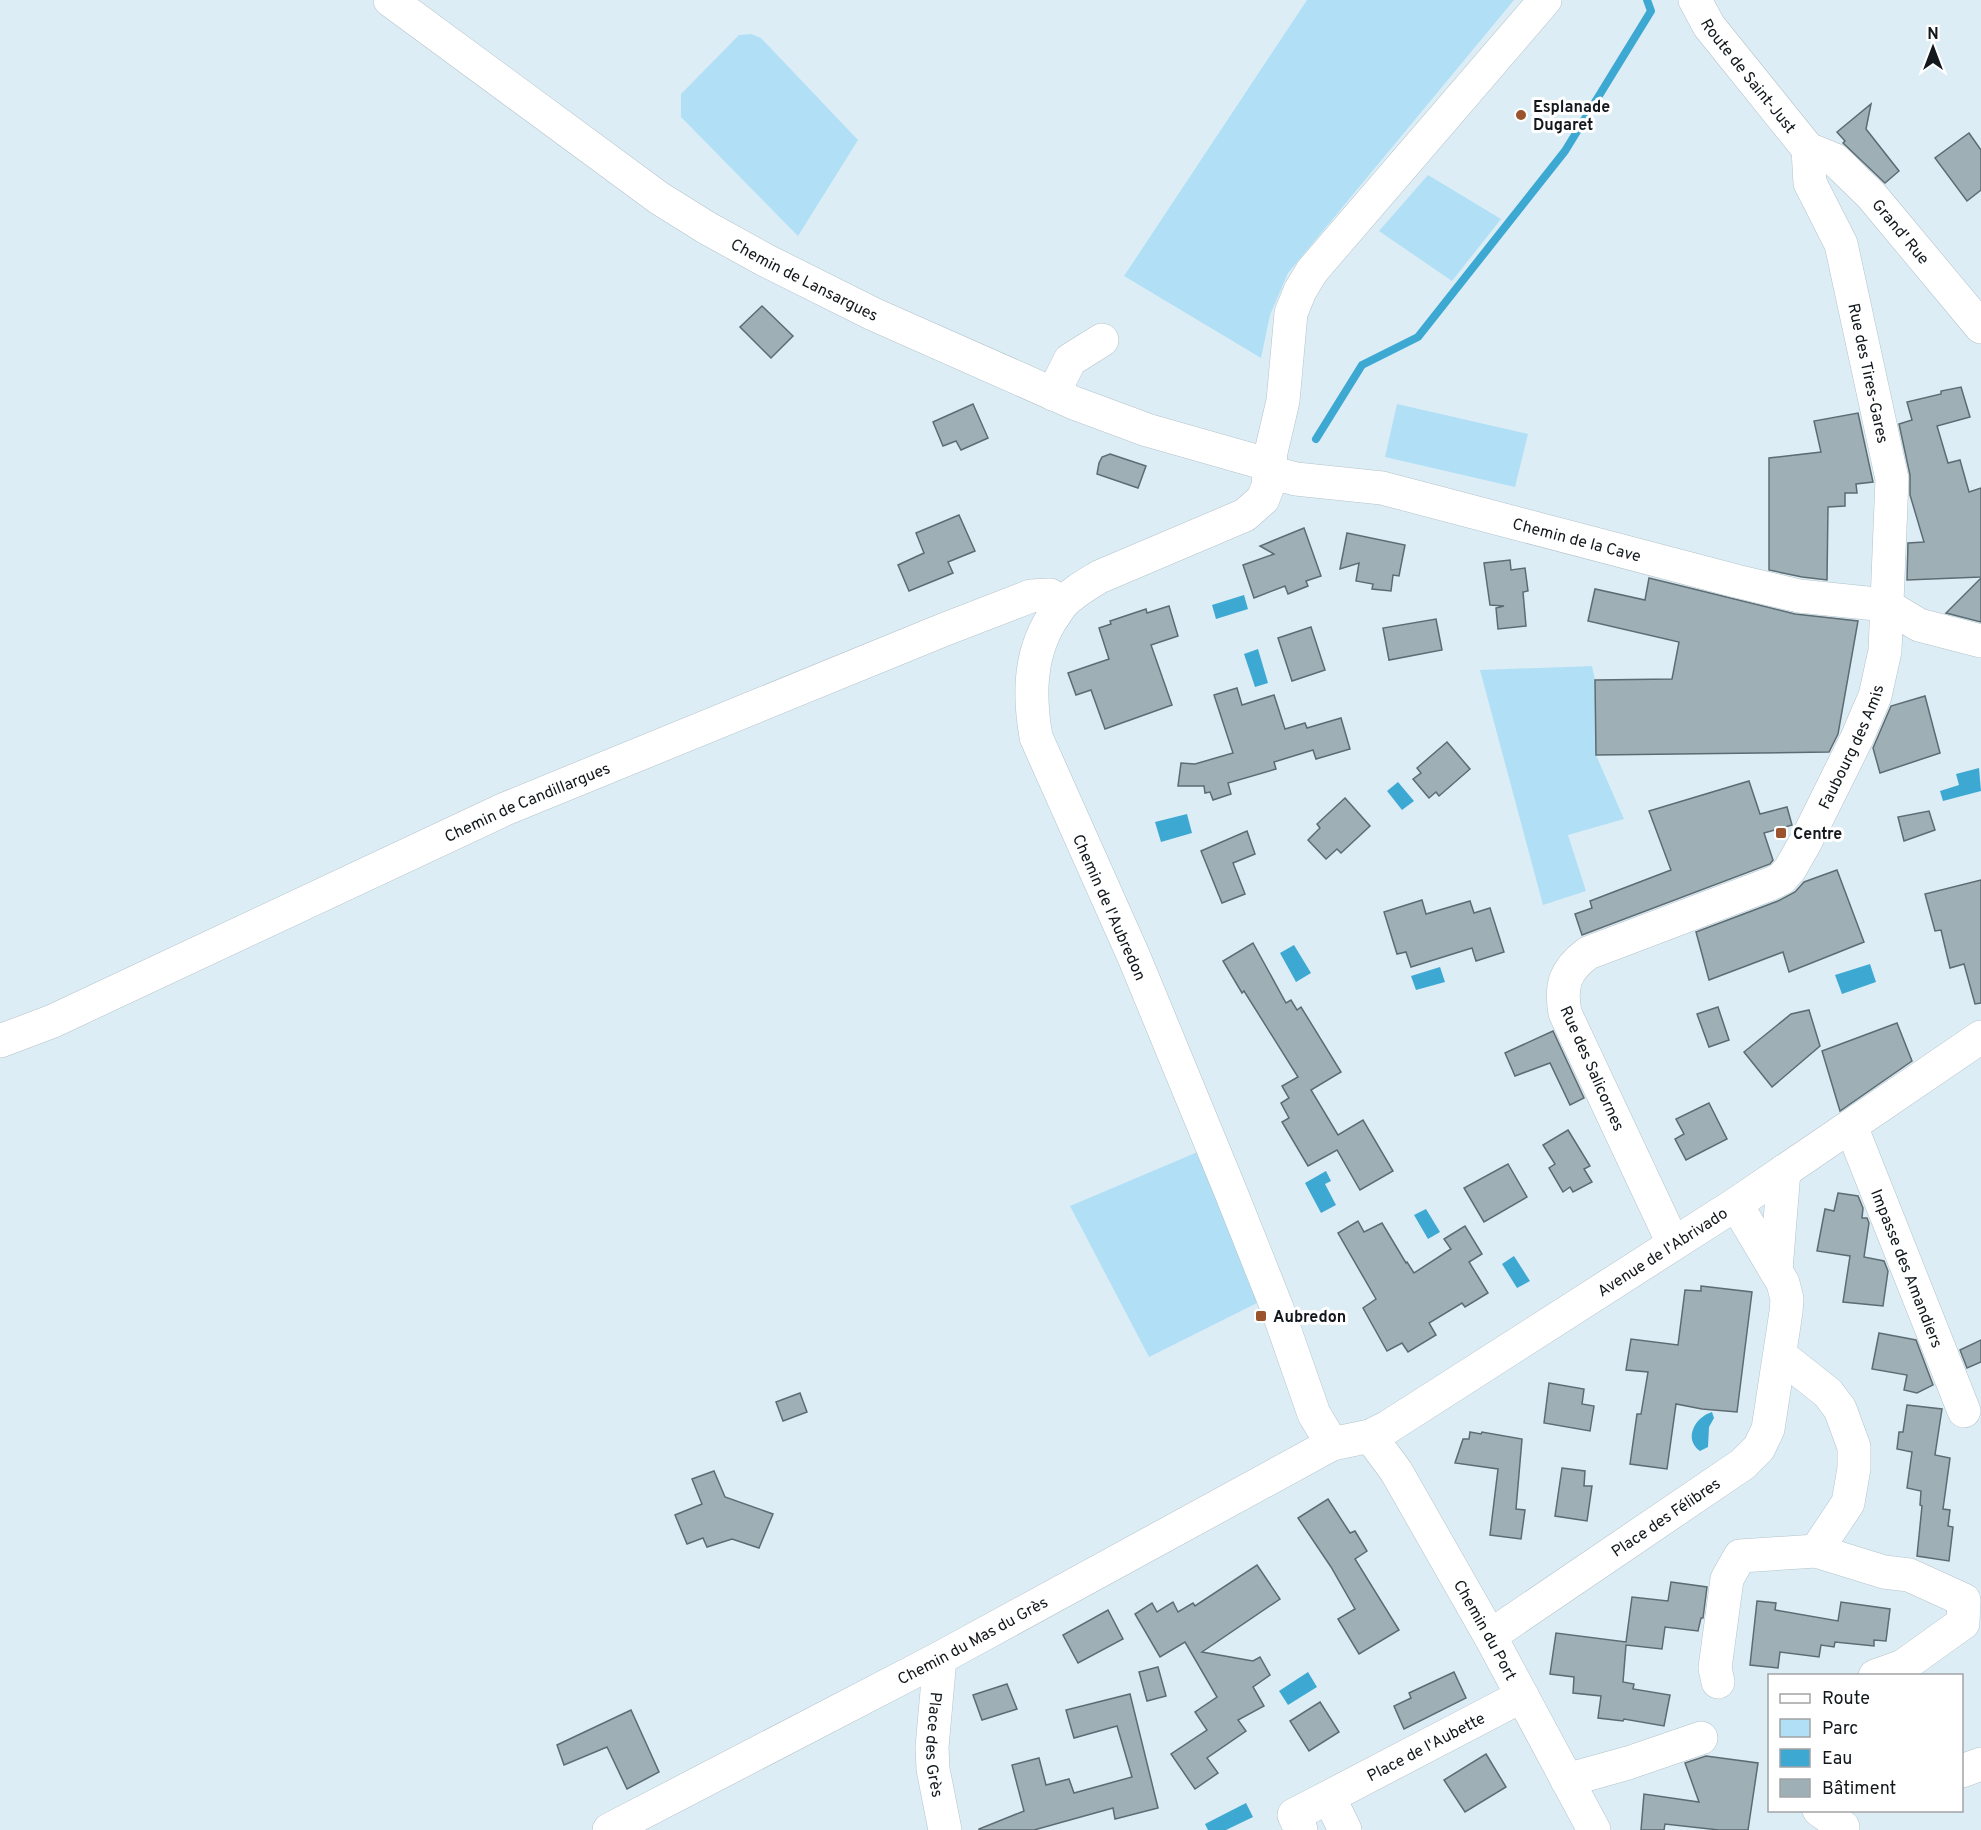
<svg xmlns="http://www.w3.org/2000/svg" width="1981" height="1830" font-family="Overpass,sans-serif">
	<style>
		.green { fill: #b1e0f6 }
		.water { fill: #3da9d2 }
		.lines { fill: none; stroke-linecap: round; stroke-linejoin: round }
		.stream { stroke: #3da9d2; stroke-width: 8 }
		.building { fill: #9fafb6; stroke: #5d6c73; stroke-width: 1.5 }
		.minor-casing { stroke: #b3c3cb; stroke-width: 34 }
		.minor { stroke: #fff; stroke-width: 33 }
		.poi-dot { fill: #9a532c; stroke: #fff; stroke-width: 2 }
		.labels { text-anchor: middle; stroke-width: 6; stroke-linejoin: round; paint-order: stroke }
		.street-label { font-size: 16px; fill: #12181b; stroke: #fff }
		.poi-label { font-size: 16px; font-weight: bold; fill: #12181b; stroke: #fff; text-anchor: start }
	</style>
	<rect width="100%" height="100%" fill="#ddedf5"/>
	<g class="green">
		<path d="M1307,0H1514L1288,273L1270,315L1261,358L1124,276Z"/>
		<path d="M751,34L761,38L858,140L798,236L681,117V94L739,35Z"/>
		<path d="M1428,175L1501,219L1452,281L1379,231Z"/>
		<path d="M1397,404L1528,434L1515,487L1385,457Z"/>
		<path d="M1592,666L1595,680L1596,755L1624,819L1568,835L1586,891L1543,905L1480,670Z"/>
		<path d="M1200,1151L1224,1209L1257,1303L1149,1357L1070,1206Z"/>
	</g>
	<g class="water">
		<path d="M1244,595L1248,609L1216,619L1212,605Z"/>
		<path d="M1258,649L1268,683L1255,687L1244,654Z"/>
		<path d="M1979,768L1981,791L1943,801L1940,791L1959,785L1956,774Z"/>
		<path d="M1398,782L1414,801L1402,810L1387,791Z"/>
		<path d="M1187,814L1192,833L1161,842L1155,822Z"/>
		<path d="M1294,945L1311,973L1296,982L1280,953Z"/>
		<path d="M1870,964L1876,982L1842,994L1835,975Z"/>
		<path d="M1440,967L1445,982L1416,990L1411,976Z"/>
		<path d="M1326,1171L1331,1181L1325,1184L1336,1205L1321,1213L1305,1183Z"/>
		<path d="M1426,1209L1440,1232L1428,1239L1414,1215Z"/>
		<path d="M1514,1256L1530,1281L1517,1288L1502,1264Z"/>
		<path d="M1712,1412L1714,1418L1709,1427L1708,1447L1700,1451C1683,1439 1695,1417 1712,1412Z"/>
		<path d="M1308,1672L1317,1687L1288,1705L1279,1691Z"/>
		<path d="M1246,1803L1253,1817L1226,1830H1208L1205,1824Z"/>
	</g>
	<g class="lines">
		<path class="stream" d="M1316,439L1362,365L1418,337L1565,151L1651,11L1647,0"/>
	</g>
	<g class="building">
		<path d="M1871,104L1866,129L1899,171L1885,183L1843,143L1845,141L1837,132Z"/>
		<path d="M1969,133L1981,150V190L1967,201L1935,158Z"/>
		<path d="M762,306L793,336L771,358L740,327Z"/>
		<path d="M1961,387L1970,417L1937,426L1948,463L1960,460L1969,492L1981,488V577L1907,580L1908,543L1924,542L1910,495V475L1899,424L1912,420L1907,402L1941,394V391Z"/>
		<path d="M973,404L988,438L961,450L956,441L943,446L933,422Z"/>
		<path d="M1858,413L1873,482L1856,484L1857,493H1845V506L1828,507L1827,580L1802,577L1769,570V458L1821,452L1814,421Z"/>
		<path d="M1110,454L1146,466L1138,488L1097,474L1099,463L1102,457Z"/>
		<path d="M959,515L975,551L948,562L953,573L909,591L898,565L924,553L916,533Z"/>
		<path d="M1304,528L1321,576L1306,581L1308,586L1288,594L1285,586L1254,598L1243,565L1274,554L1260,546Z"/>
		<path d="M1347,533L1405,545L1399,576L1393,575L1391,591L1372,589L1373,584L1356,581L1359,563L1340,569Z"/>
		<path d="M1510,560L1511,570L1525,568L1528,591L1523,592L1526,626L1498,629L1496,608L1504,606L1490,605L1484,563Z"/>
		<path d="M1649,578L1795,614L1858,621L1838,734L1829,752L1596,755L1595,680L1672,679L1679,642L1588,621L1595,589L1645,600Z"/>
		<path d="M1981,578V622L1946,613Z"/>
		<path d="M1169,606L1178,636L1151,645L1172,705L1105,729L1091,690L1076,695L1068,673L1109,659L1099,628L1111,624L1110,621L1146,609L1147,613Z"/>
		<path d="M1436,619L1442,650L1389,660L1383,628Z"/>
		<path d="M1311,627L1325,670L1292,681L1278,638Z"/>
		<path d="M1237,688L1242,705L1274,695L1285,729L1305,723L1307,728L1341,718L1350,749L1316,759L1313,750L1274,762L1276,769L1228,783L1231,794L1213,800L1210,792L1205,793L1204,786H1178L1181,763L1195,764L1233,753L1214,695Z"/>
		<path d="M1925,696L1940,753L1880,773L1873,748L1891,706Z"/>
		<path d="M1447,742L1470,769L1439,796L1436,792L1429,798L1413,779L1421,773L1417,768Z"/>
		<path d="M1749,781L1760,814L1787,807L1792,825L1764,833L1773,860L1770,864L1582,935L1575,914L1592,908L1590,901L1671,870L1649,811Z"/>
		<path d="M1345,798L1370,826L1341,853L1337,849L1326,859L1308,840L1320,828L1317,824Z"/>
		<path d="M1929,811L1935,830L1904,841L1898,817Z"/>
		<path d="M1247,831L1255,854L1233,863L1245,894L1222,903L1201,851Z"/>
		<path d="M1837,870L1864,942L1789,972L1783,952L1709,980L1696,932L1778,901L1795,892L1804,882Z"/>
		<path d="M1981,880V1003L1975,1004L1964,964L1950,968L1941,930L1935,931L1925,894Z"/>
		<path d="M1422,900L1426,914L1470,901L1474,913L1490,908L1504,952L1476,961L1472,948L1411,967L1406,952L1397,954L1384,912Z"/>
		<path d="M1253,943L1286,1003L1291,1000L1297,1010L1301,1007L1341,1072L1311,1090L1338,1135L1363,1120L1393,1171L1360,1190L1337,1150L1308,1166L1282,1122L1289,1118L1281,1103L1289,1098L1282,1086L1298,1077L1244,991L1242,993L1223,961Z"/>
		<path d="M1718,1007L1729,1040L1709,1047L1697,1014Z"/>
		<path d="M1809,1010L1820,1046L1772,1087L1744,1052L1791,1014Z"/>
		<path d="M1897,1023L1912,1061L1840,1111L1822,1051Z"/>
		<path d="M1553,1031L1584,1098L1570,1105L1550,1063L1515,1076L1505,1053Z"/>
		<path d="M1709,1103L1727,1139L1686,1160L1675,1139L1684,1134L1676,1119Z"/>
		<path d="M1568,1130L1590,1166L1584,1169L1592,1182L1573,1192L1570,1187L1563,1192L1549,1168L1555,1164L1543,1145Z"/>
		<path d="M1508,1164L1527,1197L1484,1222L1464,1188Z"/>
		<path d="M1838,1193L1858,1196L1863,1208L1862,1218H1867L1869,1223L1864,1257L1884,1261L1888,1271L1883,1306L1843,1302L1850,1256L1817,1251L1825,1209L1834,1211Z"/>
		<path d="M1358,1221L1364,1232L1382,1223L1406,1263L1407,1262L1414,1273L1451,1249L1444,1239L1465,1226L1482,1254L1469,1262L1488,1293L1465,1307L1462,1303L1429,1323L1436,1335L1408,1352L1402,1343L1387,1351L1363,1308L1376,1299L1338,1233Z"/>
		<path d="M1701,1286L1752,1292L1737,1412L1702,1409L1676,1404L1667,1469L1630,1464L1637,1414H1641L1648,1372L1626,1370L1631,1339L1678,1345L1685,1290L1701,1291Z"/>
		<path d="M1879,1333L1916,1340L1933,1385L1917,1393L1904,1390L1907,1375L1872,1369Z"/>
		<path d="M1981,1340V1362L1967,1368L1960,1350Z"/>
		<path d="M1549,1383L1584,1389L1582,1404L1594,1406L1590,1431L1544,1423Z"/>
		<path d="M800,1393L807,1412L783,1421L776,1402Z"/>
		<path d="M1907,1405L1942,1409L1935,1455L1950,1458L1943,1509L1950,1510L1948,1526L1953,1527L1949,1561L1917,1556L1922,1506L1920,1505L1921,1491L1907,1488L1912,1452L1897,1449L1899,1432H1903Z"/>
		<path d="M1470,1432L1481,1434L1482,1432L1522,1439L1516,1509L1525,1510L1521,1539L1490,1535L1498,1469L1455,1463L1463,1439H1469Z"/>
		<path d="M1562,1468L1585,1471L1584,1486H1592L1587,1521L1555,1516Z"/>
		<path d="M714,1471L725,1497L773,1514L759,1548L732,1539L707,1547L703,1538L687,1544L675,1515L702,1504L692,1479Z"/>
		<path d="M1328,1499L1350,1533L1355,1531L1367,1551L1355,1559L1399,1630L1359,1654L1338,1619L1355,1609L1331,1567L1298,1518Z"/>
		<path d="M1257,1565L1280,1599L1202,1652L1253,1661L1260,1657L1270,1675L1253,1687L1264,1706L1238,1720L1246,1731L1207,1758L1218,1773L1195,1789L1171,1754L1207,1730L1195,1712L1217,1697L1185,1642L1160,1657L1135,1614L1152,1603L1157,1612L1173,1602L1178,1612L1193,1603L1195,1606Z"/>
		<path d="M1671,1582L1707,1587L1703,1618H1701L1698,1631L1665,1627L1662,1649L1626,1645L1623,1682L1634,1684L1633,1689L1670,1695L1664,1726L1624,1719L1623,1721L1598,1718L1601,1696L1573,1693L1574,1677L1550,1674L1556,1633L1626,1642L1632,1597L1668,1601Z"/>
		<path d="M1757,1601L1776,1603L1775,1610L1838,1621L1841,1602L1890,1609L1886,1641L1874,1640V1646L1835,1642L1834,1647L1821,1645L1819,1657L1780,1652L1778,1668L1750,1665Z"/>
		<path d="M1108,1610L1123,1639L1078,1663L1063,1635Z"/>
		<path d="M1158,1667L1166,1696L1147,1701L1139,1672Z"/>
		<path d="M1454,1672L1466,1698L1404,1729L1394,1706L1411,1698L1409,1693Z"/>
		<path d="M1007,1684L1017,1709L982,1720L973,1695Z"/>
		<path d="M1130,1694L1158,1808L1115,1819L1113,1808L1034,1830H979V1829L1024,1811L1012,1765L1039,1758L1046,1785L1069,1779L1074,1793L1132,1777L1117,1726L1074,1738L1066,1710Z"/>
		<path d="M1320,1702L1339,1732L1309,1751L1290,1721Z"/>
		<path d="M631,1710L659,1772L627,1789L607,1747L564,1765L557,1745Z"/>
		<path d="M1486,1754L1506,1787L1465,1812L1444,1780Z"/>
		<path d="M1706,1756L1758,1763L1748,1830H1719L1665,1824L1664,1830H1641L1644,1794L1699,1802L1685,1763Z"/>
	</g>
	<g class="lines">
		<g class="minor-casing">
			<g id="minor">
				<path id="s1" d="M390,0L659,198L707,228L765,260L873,314L1074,403L1147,430L1270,465"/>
				<path id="s2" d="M1695,0L1709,26L1808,149L1835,160L1871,195L1981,327"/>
				<path d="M1053,394L1070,360L1102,340"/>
				<path id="s3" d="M1269,472L1296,479L1382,488L1736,581L1799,596L1886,605L1919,625L1981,641"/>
				<path id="s4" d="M0,1041L53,1021L505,809L943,630L1031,596L1050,595L1061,605"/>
				<path id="s5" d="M1851,1126L1964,1411"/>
				<path id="s6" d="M1673,1243L1565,1013C1560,985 1565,970 1588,953L1770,884L1781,879L1790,869L1806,841L1857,738L1875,696L1885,651L1892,479L1841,244L1810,183L1808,149"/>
				<path d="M1776,1270L1784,1171"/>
				<path d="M1780,1355L1828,1393L1840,1409L1854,1447V1468L1848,1503L1816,1551"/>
				<path id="s7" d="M1370,1436L1396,1471L1490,1636L1594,1830"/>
				<path d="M1332,1444L1314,1414L1277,1308L1230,1190L1134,957L1036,737C1029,696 1029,656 1051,620C1055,615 1058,609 1062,604C1072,593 1086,585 1099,577L1245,515L1263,499L1268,486L1271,452L1283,401L1291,313L1300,291L1312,271L1545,0"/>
				<path id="s8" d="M1490,1636L1743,1464L1759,1448L1768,1429L1786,1312L1787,1299L1783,1283L1736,1204"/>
				<path id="s9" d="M940,1658L932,1747L933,1769L945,1830"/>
				<path d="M1718,1682L1715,1668L1727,1579L1740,1556L1816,1551L1884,1572L1909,1575L1964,1600L1963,1623L1903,1666L1875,1676"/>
				<path d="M1962,1771L1981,1764"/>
				<path d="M1567,1780L1628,1763L1701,1738"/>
				<path d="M1329,1797L1345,1830"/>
				<path d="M1819,1810L1843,1827"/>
				<path id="s10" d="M609,1830L940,1658L1332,1444L1370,1436L1388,1427L1736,1204L1981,1037"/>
				<path id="s11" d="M1301,1830L1294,1815L1522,1696"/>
			</g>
		</g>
		<use href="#minor" class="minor"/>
	</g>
	<g class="poi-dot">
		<circle cx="1521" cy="115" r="6"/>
		<rect x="1775" y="827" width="12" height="12" rx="3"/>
		<rect x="1255" y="1310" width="12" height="12" rx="3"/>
	</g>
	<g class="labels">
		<g class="street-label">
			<text dy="6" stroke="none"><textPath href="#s2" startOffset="93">Route de Saint-Just</textPath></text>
			<text dy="6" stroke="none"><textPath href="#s2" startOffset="314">Grand' Rue</textPath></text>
			<text dy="6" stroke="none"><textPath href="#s1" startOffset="501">Chemin de Lansargues</textPath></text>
			<text transform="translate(1869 373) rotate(78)" y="6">Rue des Tires-Gares</text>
			<text dy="6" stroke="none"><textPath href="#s3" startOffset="316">Chemin de la Cave</textPath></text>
			<text dy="6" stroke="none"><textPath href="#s6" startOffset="680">Faubourg des Amis</textPath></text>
			<text dy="6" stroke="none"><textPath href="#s4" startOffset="579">Chemin de Candillargues</textPath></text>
			<text transform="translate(1110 907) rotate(66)" y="6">Chemin de l'Aubredon</text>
			<text transform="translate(1593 1068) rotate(66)" y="6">Rue des Salicornes</text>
			<text dy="6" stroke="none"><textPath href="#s10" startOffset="1204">Avenue de l'Abrivado</textPath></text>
			<text dy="6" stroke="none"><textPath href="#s5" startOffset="153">Impasse des Amandiers</textPath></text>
			<text dy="6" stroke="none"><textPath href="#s8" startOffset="212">Place des Félibres</textPath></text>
			<text dy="6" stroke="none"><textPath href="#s7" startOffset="226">Chemin du Port</textPath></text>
			<text dy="6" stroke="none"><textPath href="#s10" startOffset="410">Chemin du Mas du Grès</textPath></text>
			<text dy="6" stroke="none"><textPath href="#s9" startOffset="87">Place des Grès</textPath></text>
			<text dy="6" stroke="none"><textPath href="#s11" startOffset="165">Place de l'Aubette</textPath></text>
		</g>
		<g class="poi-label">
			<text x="1533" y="112">Esplanade<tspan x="1533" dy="18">Dugaret</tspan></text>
			<text x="1793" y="839">Centre</text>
			<text x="1273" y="1322">Aubredon</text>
		</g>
	</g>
	<rect x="1768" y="1674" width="195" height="138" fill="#ffffff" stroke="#a0a3a4" stroke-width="1.5"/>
	<rect x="1780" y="1694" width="30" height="9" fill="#ffffff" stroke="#a0a3a4" stroke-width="1.5"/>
	<text x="1822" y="1704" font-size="18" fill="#12181b">Route</text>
	<rect x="1780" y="1719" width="30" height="18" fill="#b1e0f6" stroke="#a0a3a4" stroke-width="1.5"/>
	<text x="1822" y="1734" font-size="18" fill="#12181b">Parc</text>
	<rect x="1780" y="1749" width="30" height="18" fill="#3da9d2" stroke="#a0a3a4" stroke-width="1.5"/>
	<text x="1822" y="1764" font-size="18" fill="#12181b">Eau</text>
	<rect x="1780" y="1779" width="30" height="18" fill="#9fafb6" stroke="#a0a3a4" stroke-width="1.5"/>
	<text x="1822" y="1794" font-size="18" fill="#12181b">Bâtiment</text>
	<g transform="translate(1933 48)" stroke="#ffffff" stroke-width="4.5" paint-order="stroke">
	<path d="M0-4.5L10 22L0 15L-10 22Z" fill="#12181b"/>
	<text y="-9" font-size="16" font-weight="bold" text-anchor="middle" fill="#12181b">N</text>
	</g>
</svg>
